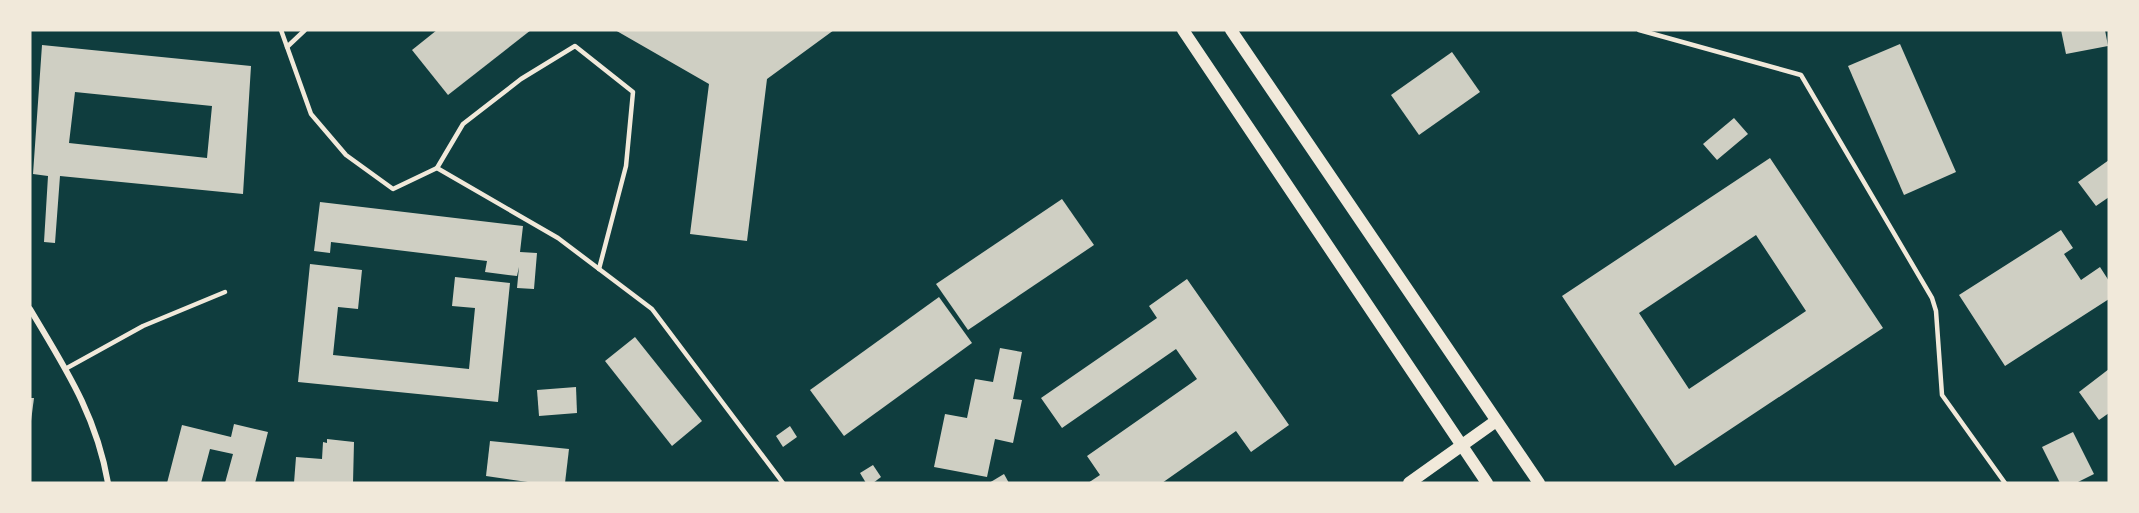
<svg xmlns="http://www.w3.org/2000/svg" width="2139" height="513" font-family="'IBM Plex Sans',sans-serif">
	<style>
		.building { fill: #cfcfc3; fill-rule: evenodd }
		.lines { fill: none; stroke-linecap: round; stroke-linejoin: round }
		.service { stroke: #f1e9da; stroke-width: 4.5 }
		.minor { stroke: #f1e9da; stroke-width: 6 }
		.secondary { stroke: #f1e9da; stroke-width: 12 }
	</style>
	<rect width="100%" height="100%" fill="#0f3d3e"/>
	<g class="building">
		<path d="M437,30H531L448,95L412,50Z"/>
		<path d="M615,30H834L767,79L747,241L690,234L709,84Z"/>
		<path d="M2061,30H2105L2108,46L2066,54Z"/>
		<path d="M1900,44L1956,172L1904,195L1848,66Z"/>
		<path d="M42,45L251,66L243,194L60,176L55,243L44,242L48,176L33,174ZM75,92L212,106L207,158L69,143Z"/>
		<path d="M1452,52L1480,92L1419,135L1391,95Z"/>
		<path d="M1734,118L1748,134L1717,160L1703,144Z"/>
		<path d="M1770,158L1883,328L1675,466L1562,296ZM1756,235L1806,311L1689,389L1639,313Z"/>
		<path d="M2109,160V197L2096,206L2078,182Z"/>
		<path d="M1062,199L1094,245L968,330L936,284Z"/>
		<path d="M320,202L523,226L520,252L537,253L534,289L517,288L519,267L517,276L485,272L487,261L331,242L330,253L314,251Z"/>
		<path d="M2061,230L2073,248L2064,254L2081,280L2100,267L2109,281V299L2005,366L1959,295Z"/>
		<path d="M310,264L362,270L358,309L338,307L333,355L469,369L475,308L452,306L455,277L510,283L498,402L298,382Z"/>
		<path d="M1187,279L1289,425L1251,452L1236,431L1162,483H1088L1100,475L1087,456L1197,379L1176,349L1062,428L1041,398L1157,318L1149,306Z"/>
		<path d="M939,297L972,343L844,436L810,390Z"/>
		<path d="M635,337L702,421L672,446L605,361Z"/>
		<path d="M1000,348L1022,352L1013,399L1022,400L1013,443L995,439L987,477L934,467L945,414L967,418L975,379L993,382Z"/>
		<path d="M2109,369V413L2099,420L2079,392Z"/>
		<path d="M576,387L577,413L539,416L537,390Z"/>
		<path d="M30,398H34L31,421H30Z"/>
		<path d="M234,424L268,432L255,483H225L233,454L210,449L201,483H167L182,425L231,437Z"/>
		<path d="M790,426L797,437L783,447L776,436Z"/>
		<path d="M2073,432L2094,474L2076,483H2060L2042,447Z"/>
		<path d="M327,439L354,442L353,483H294L296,457L322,459L323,442L327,443Z"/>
		<path d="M490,441L569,449L565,483H535L486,476Z"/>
		<path d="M873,465L881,477L873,483H866L860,473Z"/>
		<path d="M1004,474L1009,483H989Z"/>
	</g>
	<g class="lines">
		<g class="service">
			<path d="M281,30L311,114L346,155L393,189L437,168L463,124L521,79L575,46L633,92L626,166L599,269"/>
			<path d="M1639,30L1801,75L1932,298L1936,311L1942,395L2005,483"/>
			<path d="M287,47L305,30"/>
			<path d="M437,168L558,238L652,309L783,483"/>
			<path d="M67,368L143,326L225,292"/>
		</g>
		<path class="minor" d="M30,309C65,368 96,414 108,483"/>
		<g class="secondary">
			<path d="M1183,30L1487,483"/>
			<path d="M1231,30L1539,483"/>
			<path d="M1409,483L1496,421"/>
		</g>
	</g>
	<rect width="2139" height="513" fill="none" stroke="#f1e9da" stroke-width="63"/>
</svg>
